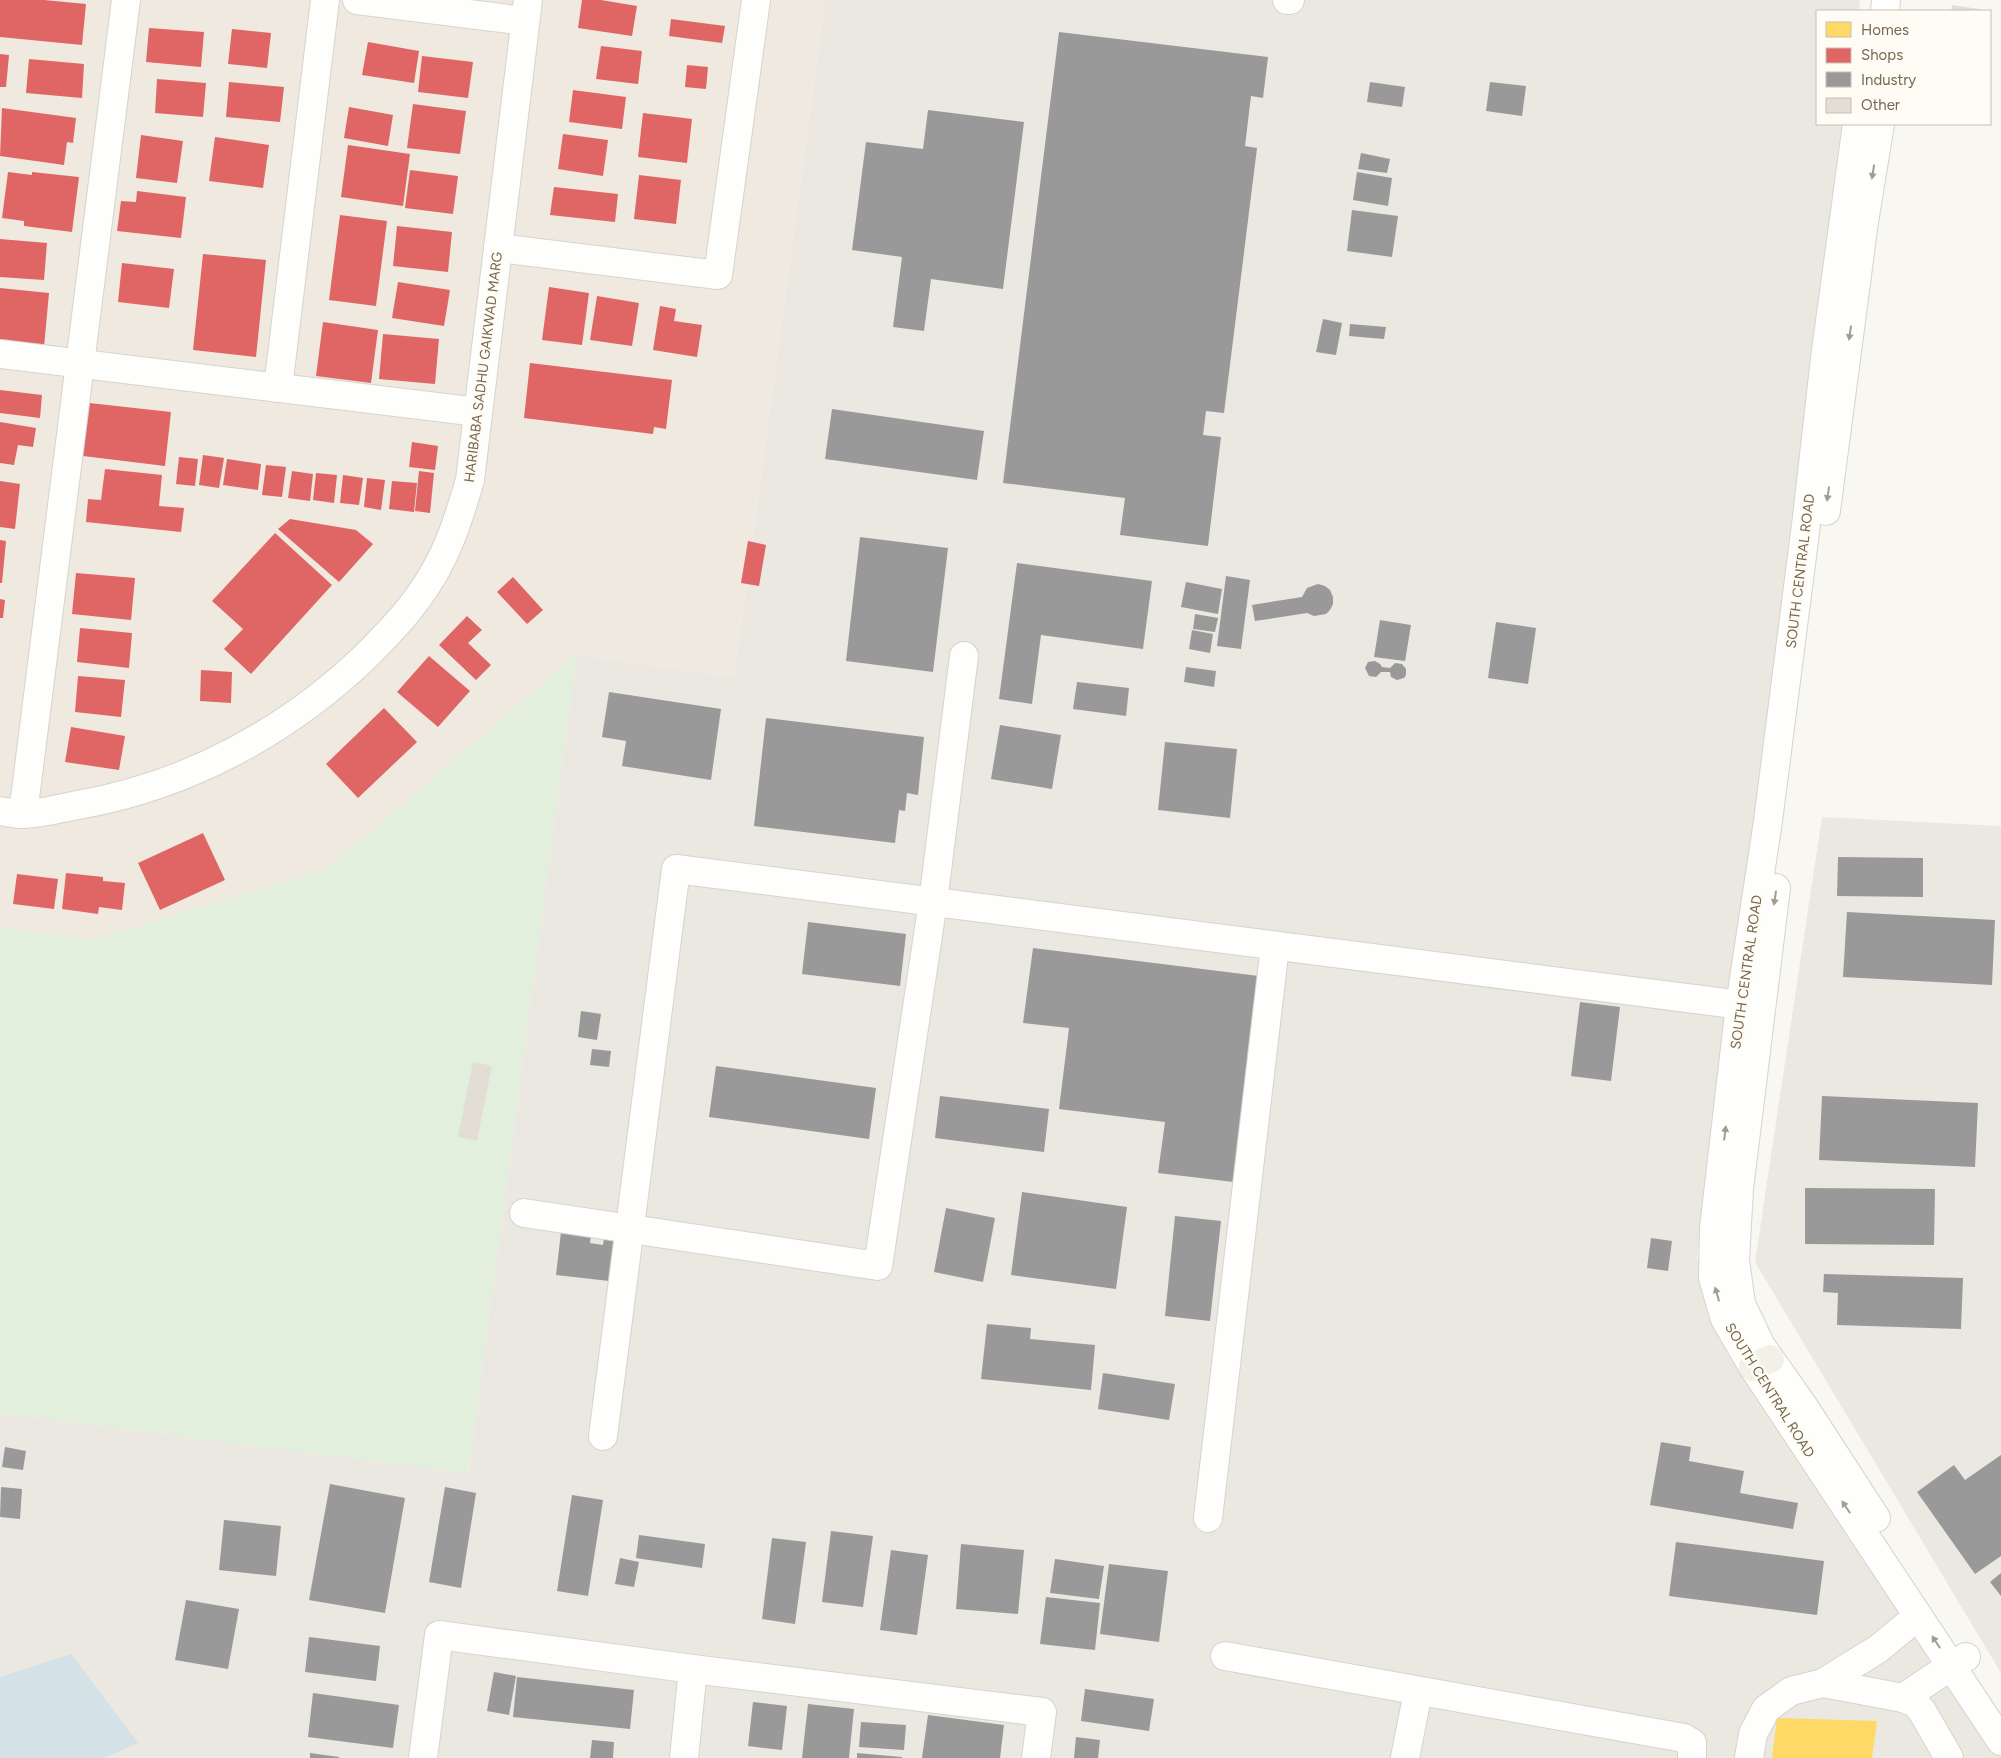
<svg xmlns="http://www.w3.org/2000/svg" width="2001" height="1758" font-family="Figtree,sans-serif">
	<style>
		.commercial { fill: #efe9df }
		.industrial { fill: #eae8e1 }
		.green { fill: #e3efdd }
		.water { fill: #d4e1e7 }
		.homes { fill: #ffd966 }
		.shops { fill: #e06666 }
		.industry { fill: #999 }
		.building { fill: #e2ded6 }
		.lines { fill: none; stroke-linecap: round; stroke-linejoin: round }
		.minor-casing { stroke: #d7d3cd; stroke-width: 30 }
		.major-casing { stroke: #d6d2ca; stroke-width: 30 }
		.minor { stroke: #fefefd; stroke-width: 28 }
		.major { stroke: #f2f1e8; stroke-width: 28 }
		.oneway { fill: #a59c8e }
		.labels { text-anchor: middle; stroke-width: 5; stroke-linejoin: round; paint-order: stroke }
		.street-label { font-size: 14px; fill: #756752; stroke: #fefcf4 }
	</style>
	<rect width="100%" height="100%" fill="#f8f7f1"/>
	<path class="commercial" d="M0,0H825L734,677L576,655L327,869L94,940L0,928Z"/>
	<g class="industrial">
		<path d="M825,0H1860L1859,11H1817V124H1844L1697,1259L2001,1749V1758H0V1413L468,1473L576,655L734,677Z"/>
		<path d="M1822,817L2001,826V1673L1755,1262Z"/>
	</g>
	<path class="green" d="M576,655L468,1473L0,1413V928L94,940L327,869Z"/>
	<path class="water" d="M71,1654L138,1743L103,1758H0V1677Z"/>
	<path class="homes" d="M1777,1718L1877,1721L1872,1758H1772Z"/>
	<g class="shops">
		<path d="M0,0H44L86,4L82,45L0,37Z"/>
		<path d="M582,0H601L637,6L632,36L578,28Z"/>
		<path d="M671,19L725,26L722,43L669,36Z"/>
		<path d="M149,28L204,32L201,67L146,62Z"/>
		<path d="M232,29L271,33L267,68L228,64Z"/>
		<path d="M368,42L419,51L414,83L362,75Z"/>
		<path d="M601,46L642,51L638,84L596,79Z"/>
		<path d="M0,54L9,55L6,87H0Z"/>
		<path d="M422,56L473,62L468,98L418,92Z"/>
		<path d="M29,59L84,64L82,98L26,93Z"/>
		<path d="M687,65L708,67L706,89L685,87Z"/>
		<path d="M157,79L206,83L203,117L155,113Z"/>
		<path d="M229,82L284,87L280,122L226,117Z"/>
		<path d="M573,90L626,97L622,129L569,122Z"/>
		<path d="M413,104L466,111L460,154L407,148Z"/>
		<path d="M349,107L393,115L388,146L344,138Z"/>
		<path d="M2,108L76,118L73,143L67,142L64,165L0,156Z"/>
		<path d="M643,113L692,119L687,163L638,157Z"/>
		<path d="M563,134L608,140L603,176L558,169Z"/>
		<path d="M141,135L183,141L177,183L136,178Z"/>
		<path d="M215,137L269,145L263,188L209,181Z"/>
		<path d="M348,145L410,154L403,206L341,197Z"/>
		<path d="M410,170L458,176L453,214L405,208Z"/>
		<path d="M8,172L32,175V172L79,177L72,232L24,226V221L2,218Z"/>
		<path d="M639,175L681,180L676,224L634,219Z"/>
		<path d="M554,187L618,194L615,222L550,215Z"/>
		<path d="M137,191L186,197L181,238L117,231L121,201L136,202Z"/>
		<path d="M340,215L387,221L376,306L329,300Z"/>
		<path d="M397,226L452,232L448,272L393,266Z"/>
		<path d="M0,239L47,243L44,280L0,277Z"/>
		<path d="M203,254L266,260L256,357L193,350Z"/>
		<path d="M122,263L174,269L169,308L118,302Z"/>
		<path d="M398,282L450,290L444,326L392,318Z"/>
		<path d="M549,287L589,293L582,345L542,340Z"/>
		<path d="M0,288L49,293L44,347L0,342Z"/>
		<path d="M597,296L639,303L632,346L590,340Z"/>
		<path d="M660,306L676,309L674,321L702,325L697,357L653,350Z"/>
		<path d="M323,322L378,330L371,383L316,376Z"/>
		<path d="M383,334L439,339L435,384L379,379Z"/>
		<path d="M530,363L672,380L666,429L654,427L653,434L524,418Z"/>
		<path d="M0,390L42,395L40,418L0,413Z"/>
		<path d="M89,403L171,412L165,466L83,456Z"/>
		<path d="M0,422L36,428L33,447L18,445L14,465L0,463Z"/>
		<path d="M412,442L438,446L435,470L409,467Z"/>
		<path d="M203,455L224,458L219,488L199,485Z"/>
		<path d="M179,457L198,459L195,486L176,484Z"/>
		<path d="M227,459L261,464L258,490L223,485Z"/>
		<path d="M266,465L286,467L282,497L262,495Z"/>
		<path d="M105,469L162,475L159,506L184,508L181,532L86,522L88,499L101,500Z"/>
		<path d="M292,471L313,474L310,501L288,498Z"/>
		<path d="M419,471L434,473L430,513L415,511Z"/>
		<path d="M316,473L337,475L334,503L313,500Z"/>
		<path d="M343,475L363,478L359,505L340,503Z"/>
		<path d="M367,478L385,480L381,510L364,507Z"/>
		<path d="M0,481L20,484L15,529L0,527Z"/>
		<path d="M392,481L417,483L414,512L389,509Z"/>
		<path d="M290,519L356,530L373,544L339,582L278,529Z"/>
		<path d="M275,533L332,585L251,674L224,649L243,629L212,601Z"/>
		<path d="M0,540L6,541L2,583H0Z"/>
		<path d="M748,541L766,545L759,586L741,583Z"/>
		<path d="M76,573L135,578L131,620L72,614Z"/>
		<path d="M513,577L543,610L527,624L497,592Z"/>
		<path d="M0,599L5,600L3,618H0Z"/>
		<path d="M467,616L482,630L468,643L491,665L476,680L439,645Z"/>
		<path d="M80,628L132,633L129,668L77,662Z"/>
		<path d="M429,656L470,691L438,727L397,692Z"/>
		<path d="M201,670L232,672L231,703L200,701Z"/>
		<path d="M78,676L125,680L121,717L75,712Z"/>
		<path d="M384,708L417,742L358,798L326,764Z"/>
		<path d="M71,727L125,736L119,770L65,762Z"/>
		<path d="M203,833L225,880L160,910L138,863Z"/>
		<path d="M66,873L103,877V881L125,883L122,910L99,907L98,914L62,909Z"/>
		<path d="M17,874L58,879L54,909L13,904Z"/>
	</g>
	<g class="industry">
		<path d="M1059,32L1268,57L1263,98L1251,96L1245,146L1257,148L1224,413L1206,411L1203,435L1221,437L1208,546L1120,535L1125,498L1003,483Z"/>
		<path d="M1370,82L1405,87L1402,107L1367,102Z"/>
		<path d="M1490,82L1526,86L1522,116L1486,111Z"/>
		<path d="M928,110L1024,122L1003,289L931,279L924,331L893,327L902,257L852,250L866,142L923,149Z"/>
		<path d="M1361,153L1390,159L1387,173L1358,169Z"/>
		<path d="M1357,172L1392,178L1388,206L1353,200Z"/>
		<path d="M1352,210L1398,216L1392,257L1347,251Z"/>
		<path d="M1323,319L1342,323L1336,355L1316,352Z"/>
		<path d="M1350,324L1386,327L1384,339L1349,336Z"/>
		<path d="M832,409L984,431L977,480L825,459Z"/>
		<path d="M860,537L948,548L933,672L846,661Z"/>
		<path d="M1017,563L1152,581L1143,649L1041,635L1032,704L999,699Z"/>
		<path d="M1226,576L1250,580L1241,649L1217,646Z"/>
		<path d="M1186,582L1222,589L1218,614L1181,607Z"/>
		<path d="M1318,584L1325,586L1330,590L1333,597V604L1330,610L1326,614L1314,616L1307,613L1255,621L1252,605L1302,597L1307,588Z"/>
		<path d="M1195,614L1218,618L1215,632L1193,629Z"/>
		<path d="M1380,620L1411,625L1405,661L1374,657Z"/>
		<path d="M1496,622L1536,628L1528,684L1488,678Z"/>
		<path d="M1192,630L1213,634L1210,653L1189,649Z"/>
		<path d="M1375,661L1380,664L1382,667L1390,668L1395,663L1402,664L1406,669V675L1404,678L1397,680L1391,677L1390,672H1381L1376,677L1369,676L1365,668L1368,662Z"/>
		<path d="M1186,667L1216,671L1214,687L1184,682Z"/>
		<path d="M1077,682L1129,688L1126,716L1073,709Z"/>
		<path d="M609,692L721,709L711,780L622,766L626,741L602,737Z"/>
		<path d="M766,718L924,737L918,795L907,793L905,811L899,810L895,843L754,826Z"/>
		<path d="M1000,725L1061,735L1052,789L991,779Z"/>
		<path d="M1165,742L1237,749L1230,818L1158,810Z"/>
		<path d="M1838,857L1923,858V897L1837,896Z"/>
		<path d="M1847,912L1995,920L1992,985L1843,977Z"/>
		<path d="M808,922L906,934L900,986L802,974Z"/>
		<path d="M1033,948L1267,977L1242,1183L1158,1173L1165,1122L1059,1109L1069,1028L1023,1023Z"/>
		<path d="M1580,1002L1620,1007L1611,1081L1571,1076Z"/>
		<path d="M581,1011L601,1014L597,1040L578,1037Z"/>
		<path d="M592,1049L611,1051L609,1067L590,1065Z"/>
		<path d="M716,1066L876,1088L869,1139L709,1117Z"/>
		<path d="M940,1096L1049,1109L1044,1152L935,1138Z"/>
		<path d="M1822,1096L1978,1103L1975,1167L1819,1160Z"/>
		<path d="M1805,1188L1935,1189L1934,1245L1805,1244Z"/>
		<path d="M1022,1192L1127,1207L1116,1289L1011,1275Z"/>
		<path d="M946,1208L995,1218L983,1282L934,1272Z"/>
		<path d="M1175,1216L1221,1221L1210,1321L1165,1316Z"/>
		<path d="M561,1232L591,1236L590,1243L603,1245L604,1238L623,1240L618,1282L556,1275Z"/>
		<path d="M1651,1238L1672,1241L1668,1271L1647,1268Z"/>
		<path d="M1824,1274L1963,1278L1961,1329L1837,1325L1838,1293L1823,1292Z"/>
		<path d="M987,1324L1031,1328L1030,1339L1095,1345L1091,1390L981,1379Z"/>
		<path d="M1103,1373L1175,1384L1169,1420L1098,1409Z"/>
		<path d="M1661,1442L1691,1447L1689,1461L1744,1471L1740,1493L1798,1503L1793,1529L1650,1505Z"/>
		<path d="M5,1447L26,1451L23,1470L2,1467Z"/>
		<path d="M2001,1455V1556L1975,1574L1917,1492L1954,1465L1965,1480Z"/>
		<path d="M330,1484L405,1498L385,1613L309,1600Z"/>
		<path d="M1,1487L22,1489L20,1519L0,1517Z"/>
		<path d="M445,1487L476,1493L461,1588L429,1582Z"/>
		<path d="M572,1495L603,1500L588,1596L557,1591Z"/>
		<path d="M224,1520L281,1526L276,1576L219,1570Z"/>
		<path d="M831,1531L873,1536L863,1607L822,1602Z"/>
		<path d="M639,1535L705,1544L702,1568L636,1558Z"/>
		<path d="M772,1538L806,1542L795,1624L762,1619Z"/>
		<path d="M1676,1542L1824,1561L1817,1615L1669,1596Z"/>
		<path d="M961,1544L1024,1550L1018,1614L956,1609Z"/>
		<path d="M891,1550L928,1555L917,1635L880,1630Z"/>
		<path d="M620,1558L639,1562L634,1587L615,1584Z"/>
		<path d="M1055,1559L1104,1566L1099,1599L1050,1593Z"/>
		<path d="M1109,1564L1168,1571L1159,1642L1100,1634Z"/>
		<path d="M2001,1573V1596L1990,1582Z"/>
		<path d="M1046,1597L1100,1603L1095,1650L1040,1644Z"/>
		<path d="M186,1600L239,1609L228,1669L175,1660Z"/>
		<path d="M309,1637L380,1646L376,1681L305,1672Z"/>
		<path d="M494,1672L516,1676L509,1715L487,1711Z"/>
		<path d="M517,1677L634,1690L630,1729L513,1717Z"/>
		<path d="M1085,1689L1154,1699L1149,1731L1081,1721Z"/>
		<path d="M313,1693L399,1705L393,1748L308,1737Z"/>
		<path d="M753,1702L787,1706L782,1750L748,1746Z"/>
		<path d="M808,1704L854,1709L849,1758H802Z"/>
		<path d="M928,1715L1004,1725L1000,1758H922Z"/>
		<path d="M861,1722L906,1725L904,1750L859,1747Z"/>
		<path d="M1076,1737L1100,1740L1098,1758H1074Z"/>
		<path d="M592,1740L614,1742L613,1758H590Z"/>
		<path d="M310,1753L339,1757V1758H310Z"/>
		<path d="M857,1753L902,1757V1758H857Z"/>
	</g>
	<g class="building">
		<path d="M1952,5L1979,9L1978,11H1951Z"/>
		<path d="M473,1062L492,1066L477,1141L458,1137Z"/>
	</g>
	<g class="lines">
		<g class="minor-casing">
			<g id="minor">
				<path d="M357,0L525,21"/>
				<path d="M1287,0H1290"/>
				<path d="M1885,11L1886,0"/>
				<path d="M1857,124L1825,358L1807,517L1768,821L1740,1005L1714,1228L1713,1278L1725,1319L1753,1367L2001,1741"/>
				<path d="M498,248L718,275L756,0"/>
				<path d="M0,354L478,412"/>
				<path d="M278,388L325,0"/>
				<path d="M1826,511L1864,222L1880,124"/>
				<path d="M0,811C7,812 15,814 22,814C40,814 61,808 78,805C187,786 287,732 366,656C390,632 414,607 431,578C450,547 460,514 470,480L528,0"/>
				<path d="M23,814L126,0"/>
				<path d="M1776,888L1739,1189L1735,1260L1741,1304L1761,1346L1804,1407L1876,1518"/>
				<path d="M524,1213L878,1266L933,902L964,656"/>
				<path d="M603,1436L676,869L1757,1007"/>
				<path d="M1208,1518L1275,946"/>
				<path d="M1225,1656L1684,1738L1692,1743V1758"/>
				<path d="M1823,1683L1878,1649L1918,1616"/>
				<path d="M1903,1698L1951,1666L1966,1657"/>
				<path d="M423,1758L439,1635L693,1669L1042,1712L1036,1758"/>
				<path d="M684,1758L693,1669"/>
				<path d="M1405,1758L1418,1692"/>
				<path d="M1749,1758L1753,1734L1766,1709L1791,1691L1823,1683L1903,1698L1915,1703L1922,1711L1949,1758"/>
			</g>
		</g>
		<g class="major-casing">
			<path id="major" d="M1753,1367L1770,1359"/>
		</g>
		<use href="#minor" class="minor"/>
		<use href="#major" class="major"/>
	</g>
	<defs><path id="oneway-solid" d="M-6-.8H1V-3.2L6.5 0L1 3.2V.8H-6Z" transform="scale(1.25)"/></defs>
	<g class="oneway">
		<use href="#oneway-solid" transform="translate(1873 172) rotate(99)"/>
		<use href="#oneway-solid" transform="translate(1850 333) rotate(98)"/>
		<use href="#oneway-solid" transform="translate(1828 494) rotate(98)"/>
		<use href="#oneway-solid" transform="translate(1775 898) rotate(98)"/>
		<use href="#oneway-solid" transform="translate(1725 1133) rotate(-83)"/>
		<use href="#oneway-solid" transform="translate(1717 1294) rotate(-106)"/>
		<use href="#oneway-solid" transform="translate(1846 1507) rotate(-124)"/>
		<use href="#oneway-solid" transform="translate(1936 1642) rotate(-123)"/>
	</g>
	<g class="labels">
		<g class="street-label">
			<text transform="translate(483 367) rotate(-83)" y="5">HARIBABA SADHU GAIKWAD MARG</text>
			<text transform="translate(1800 571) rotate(-83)" y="5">SOUTH CENTRAL ROAD</text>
			<text transform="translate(1746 972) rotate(-82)" y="5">SOUTH CENTRAL ROAD</text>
			<text transform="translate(1770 1390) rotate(58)" y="5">SOUTH CENTRAL ROAD</text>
		</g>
	</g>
	<rect x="1816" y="10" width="175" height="115" fill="#fefcf4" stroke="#c7c0b3"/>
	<rect x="1826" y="22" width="25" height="15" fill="#ffd966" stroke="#c7c0b3"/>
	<text x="1861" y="35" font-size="15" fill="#756752">Homes</text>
	<rect x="1826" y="48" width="25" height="15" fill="#e06666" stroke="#c7c0b3"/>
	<text x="1861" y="60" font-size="15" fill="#756752">Shops</text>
	<rect x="1826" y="72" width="25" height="15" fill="#999999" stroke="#c7c0b3"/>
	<text x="1861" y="85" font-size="15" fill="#756752">Industry</text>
	<rect x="1826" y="98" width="25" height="15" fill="#e2ded6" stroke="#c7c0b3"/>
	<text x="1861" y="110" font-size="15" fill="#756752">Other</text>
</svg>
